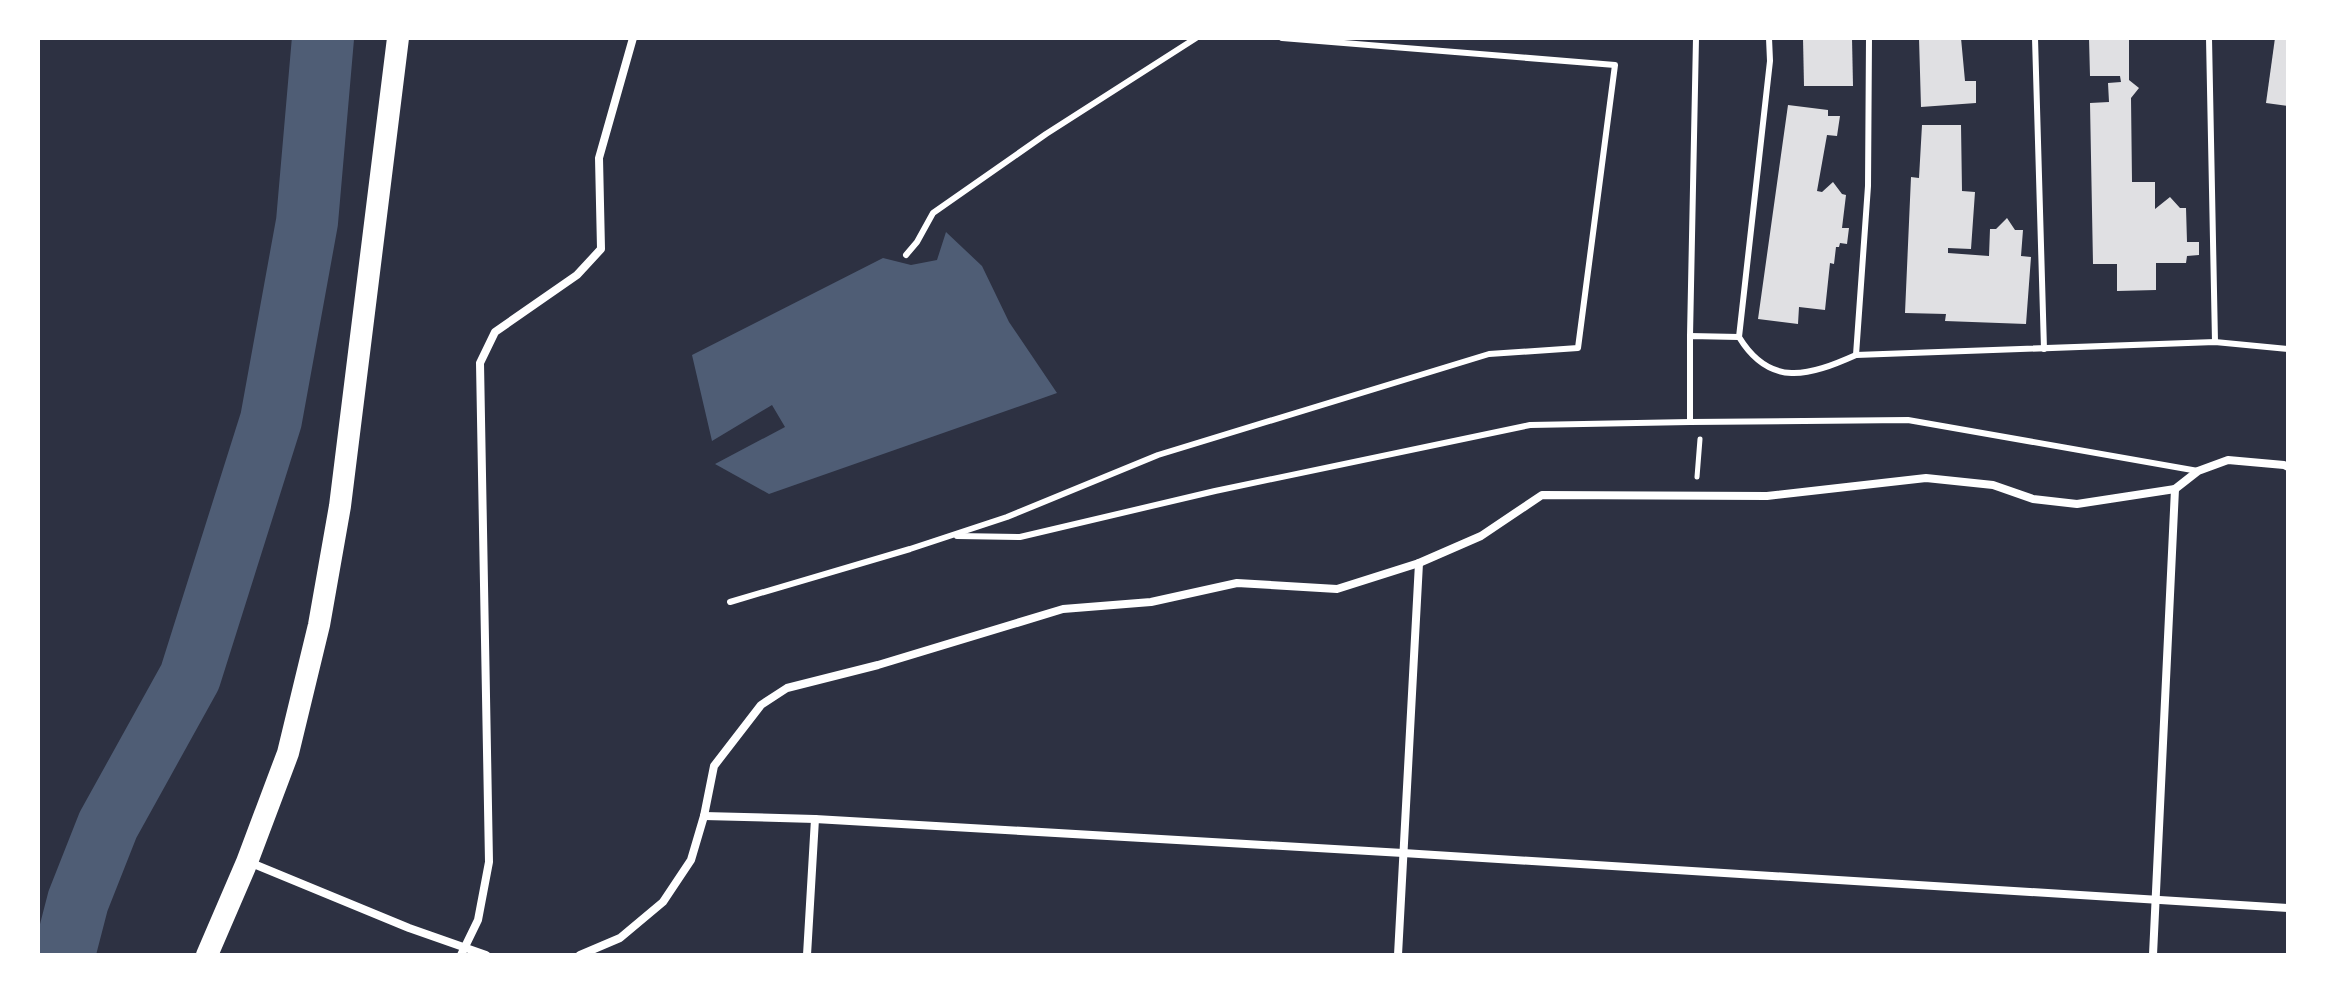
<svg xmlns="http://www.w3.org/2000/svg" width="2326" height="993" font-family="Lato,sans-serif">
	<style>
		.water { fill: #4f5d75 }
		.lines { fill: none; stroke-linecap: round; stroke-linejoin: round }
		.river { stroke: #4f5d75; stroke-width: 62 }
		.building { fill: #e0e0e3 }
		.path { stroke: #fff; stroke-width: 5 }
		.service { stroke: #fff; stroke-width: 6 }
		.minor { stroke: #fff; stroke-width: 8 }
		.trunk { stroke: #fff; stroke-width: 22 }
	</style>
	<rect width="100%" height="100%" fill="#2d3142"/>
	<path class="water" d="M946,232L982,266L1009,322L1057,393L769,494L715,464L785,427L772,405L712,441L692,355L883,258L911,265L937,260Z"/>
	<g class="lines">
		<path class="river" d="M64,955L78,901L108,825L190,677L271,420L307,222L323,38"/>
	</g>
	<g class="building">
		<path d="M1803,38H1852L1853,86H1804Z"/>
		<path d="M1919,38H1961L1965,81H1976V103L1921,107Z"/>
		<path d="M2089,38H2129V80L2139,88L2131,98L2132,182H2155V209L2170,197L2180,208H2186L2187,242H2199V255L2187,256L2186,263H2156V290L2117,291V264H2093L2090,103L2109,102L2108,83L2121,82L2120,76H2090Z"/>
		<path d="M2275,38H2288V106L2266,103Z"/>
		<path d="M1788,105L1828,110V116H1840L1837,136L1827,135L1817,191L1822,192L1833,182L1842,194L1846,195L1842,228H1849L1847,244L1840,243L1839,247H1836L1834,264L1830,263L1825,310L1799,307L1798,324L1758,319Z"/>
		<path d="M1922,125H1961L1962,191L1975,192L1971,249L1948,248V253L1989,256L1990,229H1996L2007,218L2015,230H2023L2021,256L2031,257L2026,324L1945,321L1946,314L1905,313L1911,177L1919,178Z"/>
	</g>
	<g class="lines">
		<path class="path" d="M1697,477L1700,439"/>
		<g class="service">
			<path d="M1769,38L1770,61L1739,337C1770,388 1809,376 1856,355L2215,342L2288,349"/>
			<path d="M2035,38L2044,349"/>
			<path d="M2209,38L2215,342"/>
			<path d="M906,255L917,242L933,213L1046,134L1196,38"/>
			<path d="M1690,336L1696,38"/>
			<path d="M1739,337L1690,336V422L1908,420L2198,471"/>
			<path d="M1856,355L1868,186L1869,38"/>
			<path d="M957,536L1020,537L1215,491L1530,425L1690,422"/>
			<path d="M730,602L910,549L1007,517L1158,455L1489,354L1578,348L1615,65L1282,38"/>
		</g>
		<g class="minor">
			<path d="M704,816L815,819L1403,853L2288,908"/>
			<path d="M249,862L409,928L486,955"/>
			<path d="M461,955L478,920L489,862L480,363L495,332L577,275L601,249L599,158L633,38"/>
			<path d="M580,955L620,938L663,902L691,860L704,816L714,766L761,705L787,688L878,665L1063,609L1151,602L1237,583L1337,589L1419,563L1481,536L1542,495L1767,496L1926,478L1993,485L2033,499L2077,504L2175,489L2198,471L2228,460L2284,465L2288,467"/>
			<path d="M807,955L815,819"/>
			<path d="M1398,955L1419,563"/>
			<path d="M2153,955L2175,489"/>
		</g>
		<path class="trunk" d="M207,955L247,862L288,753L319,625L340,506L398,38"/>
	</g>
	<rect width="2326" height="993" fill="none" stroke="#ffffff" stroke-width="80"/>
</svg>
